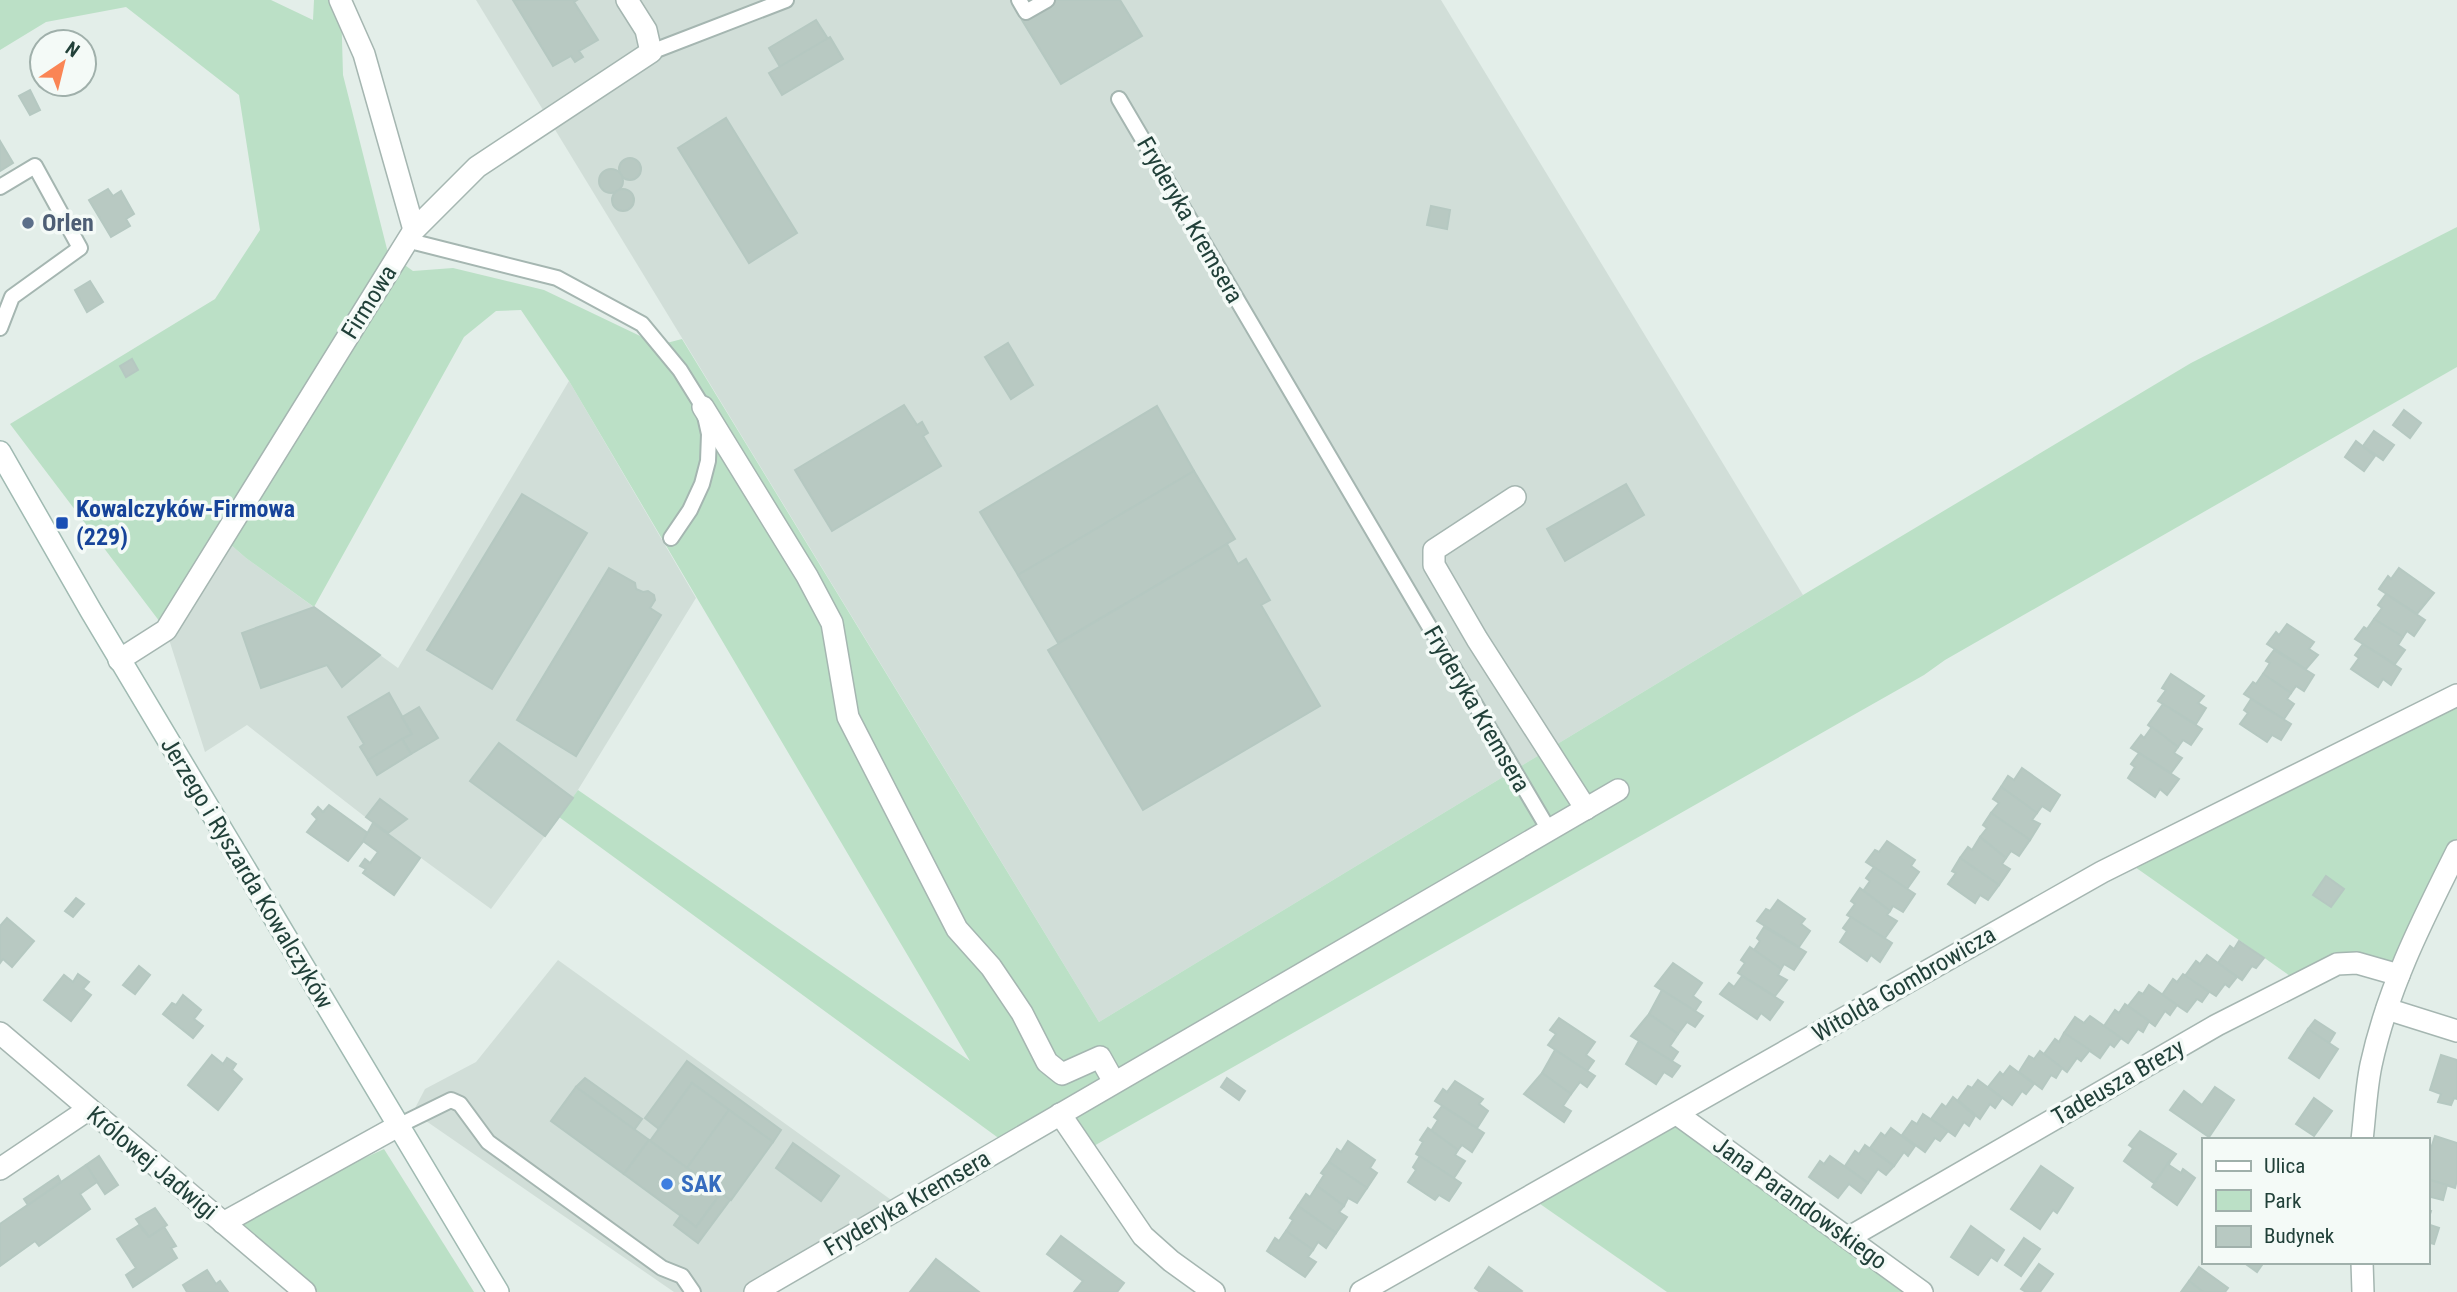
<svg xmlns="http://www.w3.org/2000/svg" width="2457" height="1292" font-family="'Roboto Condensed',sans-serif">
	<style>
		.built { fill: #d1ded8 }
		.green { fill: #bbe0c6 }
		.building { fill: #b8c9c2; stroke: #b5c8c1; stroke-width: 2 }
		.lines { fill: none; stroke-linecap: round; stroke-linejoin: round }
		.lane-casing { stroke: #a5b6b1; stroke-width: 18 }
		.street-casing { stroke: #a5b6b1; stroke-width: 24 }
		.secondary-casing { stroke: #a0bab2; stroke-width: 24 }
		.lane { stroke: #fff; stroke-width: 14 }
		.street { stroke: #fff; stroke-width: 21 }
		.secondary { stroke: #fff; stroke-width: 21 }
		.service-dot { fill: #5c6f8a; stroke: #f4faf7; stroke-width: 2.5 }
		.transit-dot { fill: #1a4fb4; stroke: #f4faf7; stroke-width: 2.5 }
		.shop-dot { fill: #3f7fe0; stroke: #f4faf7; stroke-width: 2.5 }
		.labels { text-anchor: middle; stroke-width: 7; stroke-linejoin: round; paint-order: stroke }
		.street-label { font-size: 24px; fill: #214039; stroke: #f4faf7 }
		.service-label { font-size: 24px; font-weight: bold; fill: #4e5e75; stroke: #f4faf7; text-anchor: start }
		.transit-label { font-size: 24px; font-weight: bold; fill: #164399; stroke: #f4faf7; text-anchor: start }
		.shop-label { font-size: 24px; font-weight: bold; fill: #366cbe; stroke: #f4faf7; text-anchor: start }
	</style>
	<rect width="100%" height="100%" fill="#e3eee9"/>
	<g class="built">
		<path d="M476,0H1441L1803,595L1099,1022Z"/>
		<path d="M569,381L696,598L573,798L491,909L373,823L247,725L205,752L166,630L223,538L246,558L398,668Z"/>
		<path d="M558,960L901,1207L755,1292H674L413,1112L425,1089L476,1062Z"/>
	</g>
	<g class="green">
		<path d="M0,0H271L313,20L314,0H343L341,3L343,75L388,253L413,271L453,268L544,290L659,345L682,339L1099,1022L1803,595L2191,363L2457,227V367L1945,660L1924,675L1085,1151L1060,1114L1008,1145L559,817L578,790L970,1061L569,381L521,310L496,311L464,337L314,607L246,558L223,538L166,630L10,424L215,299L260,230L239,95L126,7L46,22L0,50Z"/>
		<path d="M2457,695V851L2399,975L2357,963L2300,983L2125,860Z"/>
		<path d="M1677,1114L1922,1292H1667L1530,1197Z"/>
		<path d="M384,1149L474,1292H305L224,1223Z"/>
	</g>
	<g class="building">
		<path d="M513,0H577L574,2L598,40L579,51L583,57L575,62L571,56L553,66Z"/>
		<path d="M1055,0H1120L1142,36L1061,84L1022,20Z"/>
		<path d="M816,20L828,39L780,67L769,48Z"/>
		<path d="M830,37L843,59L782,95L769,73Z"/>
		<path d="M30,90L40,110L30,115L19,96Z"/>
		<path d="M726,118L797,233L749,263L678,148Z"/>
		<path d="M0,141L13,163L0,171Z"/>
		<circle cx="630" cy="169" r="11"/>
		<circle cx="611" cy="181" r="12"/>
		<circle cx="623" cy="200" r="11"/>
		<path d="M108,189L113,196L121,191L134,214L126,219L130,226L111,237L89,200Z"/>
		<path d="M1431,206L1450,210L1447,229L1427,225Z"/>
		<path d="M90,281L103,302L87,312L75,290Z"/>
		<path d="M1008,343L1033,385L1011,399L985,357Z"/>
		<path d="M132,359L138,370L126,377L120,366Z"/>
		<path d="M904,405L917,425L922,422L928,433L923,436L941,466L832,531L795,470Z"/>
		<path d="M1157,406L1194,471L1018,575L980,512Z"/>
		<path d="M2404,410L2421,423L2410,438L2393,425Z"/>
		<path d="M2374,431L2394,445L2383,460L2363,446Z"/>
		<path d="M2356,441L2375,456L2364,471L2345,457Z"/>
		<path d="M1194,471L1235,539L1058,643L1018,575Z"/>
		<path d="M1626,484L1644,515L1565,561L1547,529Z"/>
		<path d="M522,494L587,533L492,689L427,650Z"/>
		<path d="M1227,544L1238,564L1246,559L1270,600L1261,605L1320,706L1143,810L1048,650Z"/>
		<path d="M609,568L635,583L636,589L643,592L648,591L654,595L655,600L650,608L661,615L576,756L517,720Z"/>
		<path d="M2399,568L2434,593L2417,614L2379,589L2388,576L2391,579Z"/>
		<path d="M2386,594L2425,620L2414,636L2407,631L2403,637L2374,619L2382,608L2378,605Z"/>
		<path d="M314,607L380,655L342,687L327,665L261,688L242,633Z"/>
		<path d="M2374,619L2403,637L2398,645L2405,650L2395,664L2355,639L2364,627L2367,629Z"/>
		<path d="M2287,624L2314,642L2309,649L2318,655L2306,669L2267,644L2276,632L2279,635Z"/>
		<path d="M2363,644L2401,669L2391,685L2383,679L2378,687L2351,669L2359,658L2355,655Z"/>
		<path d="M2274,650L2314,675L2304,691L2296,686L2291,693L2263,674L2270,663L2266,661Z"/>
		<path d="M2171,674L2204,696L2198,703L2206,708L2196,724L2158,701L2166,690L2162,688Z"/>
		<path d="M2263,674L2291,693L2287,699L2294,704L2284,719L2244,694L2253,682L2256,684Z"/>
		<path d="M389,693L412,734L368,760L360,747L364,744L348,717Z"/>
		<path d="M2251,699L2291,724L2281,740L2272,735L2267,742L2240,724L2248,713L2244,710Z"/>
		<path d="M2163,704L2202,729L2191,745L2183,740L2178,747L2148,725Z"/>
		<path d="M419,707L438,738L411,754L402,739L412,734L402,717Z"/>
		<path d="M2152,727L2178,747L2174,753L2182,758L2171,773L2131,748L2141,735L2144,738Z"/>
		<path d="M402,739L411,754L377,775L368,760Z"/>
		<path d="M499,743L573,798L545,836L470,781Z"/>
		<path d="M2139,753L2179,779L2167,795L2160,789L2155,797L2128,778L2135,767L2131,764Z"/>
		<path d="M2022,768L2060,795L2050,811L2042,806L2037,813L2001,787L2008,776L2014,780Z"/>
		<path d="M2001,787L2037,813L2032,820L2040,824L2030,840L1991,813L1999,803L1993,799Z"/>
		<path d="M380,799L407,819L388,833L366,817Z"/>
		<path d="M329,805L369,834L348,861L307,832L317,819L312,814L318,807L323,812Z"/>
		<path d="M1991,813L2030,840L2019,856L2011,851L2006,858L1980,837L1987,828L1983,825Z"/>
		<path d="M373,823L420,858L394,895L363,873L366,869L360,866L365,859L370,863L378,852L363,841Z"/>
		<path d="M1980,837L2006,858L2002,864L2010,869L1999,885L1960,858L1968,847L1972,850Z"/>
		<path d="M1887,841L1915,860L1911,866L1919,872L1907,889L1866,862L1875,850L1879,852Z"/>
		<path d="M1960,858L1999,885L1988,900L1980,895L1975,903L1948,884L1956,873L1952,871Z"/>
		<path d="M1874,867L1915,894L1903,912L1893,906L1890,911L1863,891L1870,881L1866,878Z"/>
		<path d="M2326,876L2344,889L2331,907L2313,895Z"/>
		<path d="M1860,888L1890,911L1887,915L1897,921L1885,938L1847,915L1855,904L1851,901Z"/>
		<path d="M76,898L84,904L73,917L65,911Z"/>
		<path d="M1778,900L1805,919L1801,924L1810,931L1799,947L1757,921L1766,909L1770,911Z"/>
		<path d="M1851,917L1892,943L1880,962L1871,955L1867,961L1840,942L1847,931L1843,928Z"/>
		<path d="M7,918L34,941L12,967L3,959L0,963V926Z"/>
		<path d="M1764,927L1806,952L1794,970L1784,964L1781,969L1754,950L1760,941L1757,938Z"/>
		<path d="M2239,941L2264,958L2256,968L2252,966L2242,980L2218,963L2230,946L2234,949Z"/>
		<path d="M1750,947L1781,969L1778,975L1787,980L1775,996L1738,973L1745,963L1741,960Z"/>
		<path d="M2207,955L2237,977L2229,987L2225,984L2216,996L2185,976L2196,961L2200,964Z"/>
		<path d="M1673,963L1702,983L1693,996L1701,1002L1695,1011L1655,986Z"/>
		<path d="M139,966L150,975L135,994L123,985Z"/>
		<path d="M78,974L89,982L83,989L91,995L71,1021L44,1000L64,975L73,982Z"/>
		<path d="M2183,974L2209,992L2202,1002L2197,999L2187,1012L2162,995L2173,979L2177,982Z"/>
		<path d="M1742,976L1783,1002L1770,1020L1761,1013L1757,1019L1720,994L1729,983L1734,987Z"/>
		<path d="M2149,985L2177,1005L2170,1015L2165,1011L2155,1026L2128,1006L2139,992L2143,994Z"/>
		<path d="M1662,990L1703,1016L1695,1027L1687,1022L1678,1034L1649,1014Z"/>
		<path d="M183,995L201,1010L194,1019L203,1026L193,1038L163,1014L172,1003L176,1005Z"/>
		<path d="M2125,1004L2149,1021L2143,1032L2138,1029L2128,1043L2104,1026L2115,1010L2119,1013Z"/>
		<path d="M1649,1014L1678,1034L1670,1046L1678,1052L1672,1061L1631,1036Z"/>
		<path d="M2090,1016L2121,1038L2114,1047L2110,1044L2100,1058L2064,1033L2075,1017L2084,1023Z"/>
		<path d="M1559,1018L1595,1042L1586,1055L1594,1061L1587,1071L1548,1045L1556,1034L1550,1030Z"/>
		<path d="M2315,1020L2335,1033L2329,1043L2308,1029Z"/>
		<path d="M2308,1029L2338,1049L2319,1078L2289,1058Z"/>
		<path d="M2064,1033L2090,1050L2081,1061L2077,1058L2067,1072L2044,1054L2055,1039L2059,1042Z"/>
		<path d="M1639,1041L1680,1066L1672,1077L1664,1072L1656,1084L1626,1064Z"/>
		<path d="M1555,1050L1595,1076L1587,1087L1580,1082L1571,1094L1542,1073Z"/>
		<path d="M2040,1051L2062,1068L2056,1078L2051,1075L2042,1089L2019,1072L2029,1056L2034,1059Z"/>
		<path d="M212,1055L223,1064L227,1058L236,1064L232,1070L242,1079L218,1110L188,1085Z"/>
		<path d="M2441,1055L2457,1060V1099L2454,1098L2451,1105L2438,1102L2441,1094L2430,1090Z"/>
		<path d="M687,1061L781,1130L773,1142L692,1083L659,1129L645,1118Z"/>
		<path d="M2010,1066L2034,1084L2026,1094L2022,1091L2012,1105L1988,1087L2000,1072L2003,1075Z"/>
		<path d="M1542,1073L1571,1094L1563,1106L1571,1111L1564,1122L1524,1094Z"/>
		<path d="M585,1078L642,1119L634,1130L576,1087Z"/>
		<path d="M1227,1078L1245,1091L1239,1100L1221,1087Z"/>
		<path d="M1978,1080L2002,1098L1995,1108L1990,1104L1980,1119L1958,1100L1968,1086L1972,1088Z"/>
		<path d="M1455,1081L1483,1099L1479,1104L1488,1111L1477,1128L1435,1101L1443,1089L1447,1092Z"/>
		<path d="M692,1083L729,1110L687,1168L650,1141Z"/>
		<path d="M576,1087L649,1140L624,1174L551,1121Z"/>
		<path d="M2215,1087L2234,1100L2209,1137L2170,1110L2184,1091L2202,1105Z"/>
		<path d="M1953,1097L1975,1116L1969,1126L1964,1122L1955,1136L1931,1119L1942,1104L1946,1107Z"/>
		<path d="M2314,1098L2332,1111L2314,1136L2296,1124Z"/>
		<path d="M1442,1106L1484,1133L1472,1152L1462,1145L1458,1150L1431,1131L1438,1120L1434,1117Z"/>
		<path d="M729,1110L773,1142L731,1200L687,1168Z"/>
		<path d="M1923,1114L1948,1131L1940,1141L1935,1138L1925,1152L1902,1135L1912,1121L1917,1124Z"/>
		<path d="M1428,1128L1458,1150L1455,1155L1465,1161L1454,1178L1416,1154L1423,1142L1420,1140Z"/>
		<path d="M1891,1128L1915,1146L1908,1156L1904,1152L1894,1166L1870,1148L1881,1133L1885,1136Z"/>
		<path d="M2140,1131L2176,1154L2154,1183L2124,1161L2133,1148L2129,1145Z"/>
		<path d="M2435,1136L2457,1143V1180L2455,1188L2427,1179V1161Z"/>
		<path d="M649,1140L721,1193L696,1227L624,1174Z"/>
		<path d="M1348,1141L1375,1160L1370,1168L1377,1173L1367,1188L1329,1162L1337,1149L1341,1152Z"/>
		<path d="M793,1143L839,1176L821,1201L776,1168Z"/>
		<path d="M1865,1145L1894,1166L1886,1175L1878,1169L1868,1183L1845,1166L1855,1151L1859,1154Z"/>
		<path d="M99,1156L118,1185L105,1194L86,1165Z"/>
		<path d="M1420,1156L1461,1183L1449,1201L1439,1195L1435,1200L1408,1182L1416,1170L1413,1167Z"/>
		<path d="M1830,1156L1868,1183L1861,1193L1849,1184L1838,1198L1809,1177L1820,1161L1824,1164Z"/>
		<path d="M2170,1160L2169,1165L2181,1173L2183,1169L2195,1178L2177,1205L2152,1187Z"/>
		<path d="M1329,1162L1367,1188L1357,1203L1348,1198L1344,1206L1317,1186L1324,1175L1321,1173Z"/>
		<path d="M86,1165L97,1182L80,1194L90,1209L39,1246L35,1241L0,1266V1224Z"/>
		<path d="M2041,1166L2073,1188L2057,1213L2053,1210L2040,1229L2011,1209Z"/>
		<path d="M58,1176L61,1182L28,1205L24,1199Z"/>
		<path d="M2427,1179L2447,1185L2443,1200L2427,1196Z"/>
		<path d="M1317,1186L1344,1206L1339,1212L1347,1217L1336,1233L1298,1206L1306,1194L1310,1197Z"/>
		<path d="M721,1193L730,1200L698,1243L674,1225L681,1215L696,1227Z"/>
		<path d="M1298,1206L1336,1233L1326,1248L1318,1242L1313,1250L1286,1231L1293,1220L1290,1218Z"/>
		<path d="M155,1208L167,1225L149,1237L136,1219Z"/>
		<path d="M2427,1210L2431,1211L2427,1224L2439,1228L2434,1244L2427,1242Z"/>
		<path d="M139,1225L149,1237L164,1227L176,1246L171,1248L177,1258L133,1287L126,1275L136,1268L117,1239Z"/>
		<path d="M1971,1226L2004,1250L1997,1261L1991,1257L1978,1275L1951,1257Z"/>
		<path d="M1286,1231L1313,1250L1308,1257L1316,1262L1305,1277L1267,1251L1275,1238L1279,1241Z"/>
		<path d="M1061,1236L1124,1283L1117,1292H1074L1083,1281L1047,1254Z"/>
		<path d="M2024,1238L2040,1249L2021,1276L2005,1265Z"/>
		<path d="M936,1259L979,1292H910Z"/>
		<path d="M2243,1262H2264L2257,1272Z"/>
		<path d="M2039,1264L2053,1274L2040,1292H2026L2021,1289Z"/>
		<path d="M1489,1267L1522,1291L1521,1292H1480L1475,1288Z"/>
		<path d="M2199,1267L2228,1288L2225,1292H2203L2189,1281Z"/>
		<path d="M207,1270L216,1284L220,1281L228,1292H187L183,1285Z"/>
		<path d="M2189,1281L2203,1292H2181Z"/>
	</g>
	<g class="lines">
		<g class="lane-casing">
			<g id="lane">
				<path d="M1019,0L1026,12L1047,0"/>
				<path d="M651,52L786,0"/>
				<path d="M1119,99L1549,830"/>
				<path d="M0,187L35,166L80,248L12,297L0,328"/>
				<path d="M409,239L418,243L557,278L642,324L680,370L703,407L709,434L708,461L702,484L690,510L671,538"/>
				<path d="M398,1126L451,1100L460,1104L488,1142L662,1268L682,1276L693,1292"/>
			</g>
		</g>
		<g class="street-casing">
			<g id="street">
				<path d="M340,0L364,54L414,230"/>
				<path d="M703,407L807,576L832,623L848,717L957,929L991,967L1022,1013L1047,1062L1062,1074L1100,1057L1114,1082"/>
				<path d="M1515,497L1434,550V565L1477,639L1586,809"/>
				<path d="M119,660L166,630L414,230L477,167L651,52L646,30L627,0"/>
				<path d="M2387,1009L2457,1031"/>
				<path d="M0,1033L305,1292"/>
				<path d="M1060,1114L1143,1236L1171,1261L1214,1292"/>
				<path d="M1677,1114L1922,1292"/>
				<path d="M2362,1140C2365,1115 2366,1089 2371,1065C2388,987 2422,921 2457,851"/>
				<path d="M0,1169L89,1109"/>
				<path d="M223,1223L398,1126"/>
				<path d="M1848,1238L2217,1025L2337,964L2357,963L2399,975"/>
				<path d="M2362,1262L2363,1292"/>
				<path d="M755,1292L1618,790"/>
				<path d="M1361,1292L2102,872L2457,695"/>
			</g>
		</g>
		<g class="secondary-casing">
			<path id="secondary" d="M0,452L91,611L498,1292"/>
		</g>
		<use href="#lane" class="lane"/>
		<use href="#street" class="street"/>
		<use href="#secondary" class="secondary"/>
	</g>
	<circle class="service-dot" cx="28" cy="223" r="7"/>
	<rect class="transit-dot" x="55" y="516" width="14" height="14" rx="3.5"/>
	<circle class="shop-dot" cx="667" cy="1184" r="7"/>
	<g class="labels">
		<g class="street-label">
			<text transform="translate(1190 220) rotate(60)" y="8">Fryderyka Kremsera</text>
			<text transform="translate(369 302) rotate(-58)" y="8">Firmowa</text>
			<text transform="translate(1477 709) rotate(60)" y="8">Fryderyka Kremsera</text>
			<text transform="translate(247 873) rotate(59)" y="8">Jerzego i Ryszarda Kowalczyków</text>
			<text transform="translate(1904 984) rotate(-30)" y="8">Witolda Gombrowicza</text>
			<text transform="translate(2118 1082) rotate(-30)" y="8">Tadeusza Brezy</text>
			<text transform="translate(152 1163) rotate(40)" y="8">Królowej Jadwigi</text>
			<text transform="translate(907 1203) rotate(-30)" y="8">Fryderyka Kremsera</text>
			<text transform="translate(1800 1203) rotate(36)" y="8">Jana Parandowskiego</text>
		</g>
		<g class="service-label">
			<text x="42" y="231">Orlen</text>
		</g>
		<g class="transit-label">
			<text x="76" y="517">Kowalczyków-Firmowa<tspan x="76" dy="28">(229)</tspan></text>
		</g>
		<g class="shop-label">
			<text x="681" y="1192">SAK</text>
		</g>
	</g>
	<rect x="2202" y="1138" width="228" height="126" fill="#f4faf7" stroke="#a0b0ab" stroke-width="2"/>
	<rect x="2216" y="1161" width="35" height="10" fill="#ffffff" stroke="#a0b0ab" stroke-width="2"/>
	<text x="2264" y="1173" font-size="21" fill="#214039">Ulica</text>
	<rect x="2216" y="1190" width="35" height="21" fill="#bbe0c6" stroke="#a0b0ab" stroke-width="2"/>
	<text x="2264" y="1208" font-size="21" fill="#214039">Park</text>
	<rect x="2216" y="1226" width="35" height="21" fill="#b8c9c2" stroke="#a0b0ab" stroke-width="2"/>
	<text x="2264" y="1243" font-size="21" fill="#214039">Budynek</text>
	<g transform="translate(63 63) rotate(35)"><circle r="33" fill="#f4faf7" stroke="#a0b0ab" stroke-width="2"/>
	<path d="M0-5L12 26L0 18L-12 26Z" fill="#fa8555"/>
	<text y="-10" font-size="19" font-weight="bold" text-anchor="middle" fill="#214039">N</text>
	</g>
</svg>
